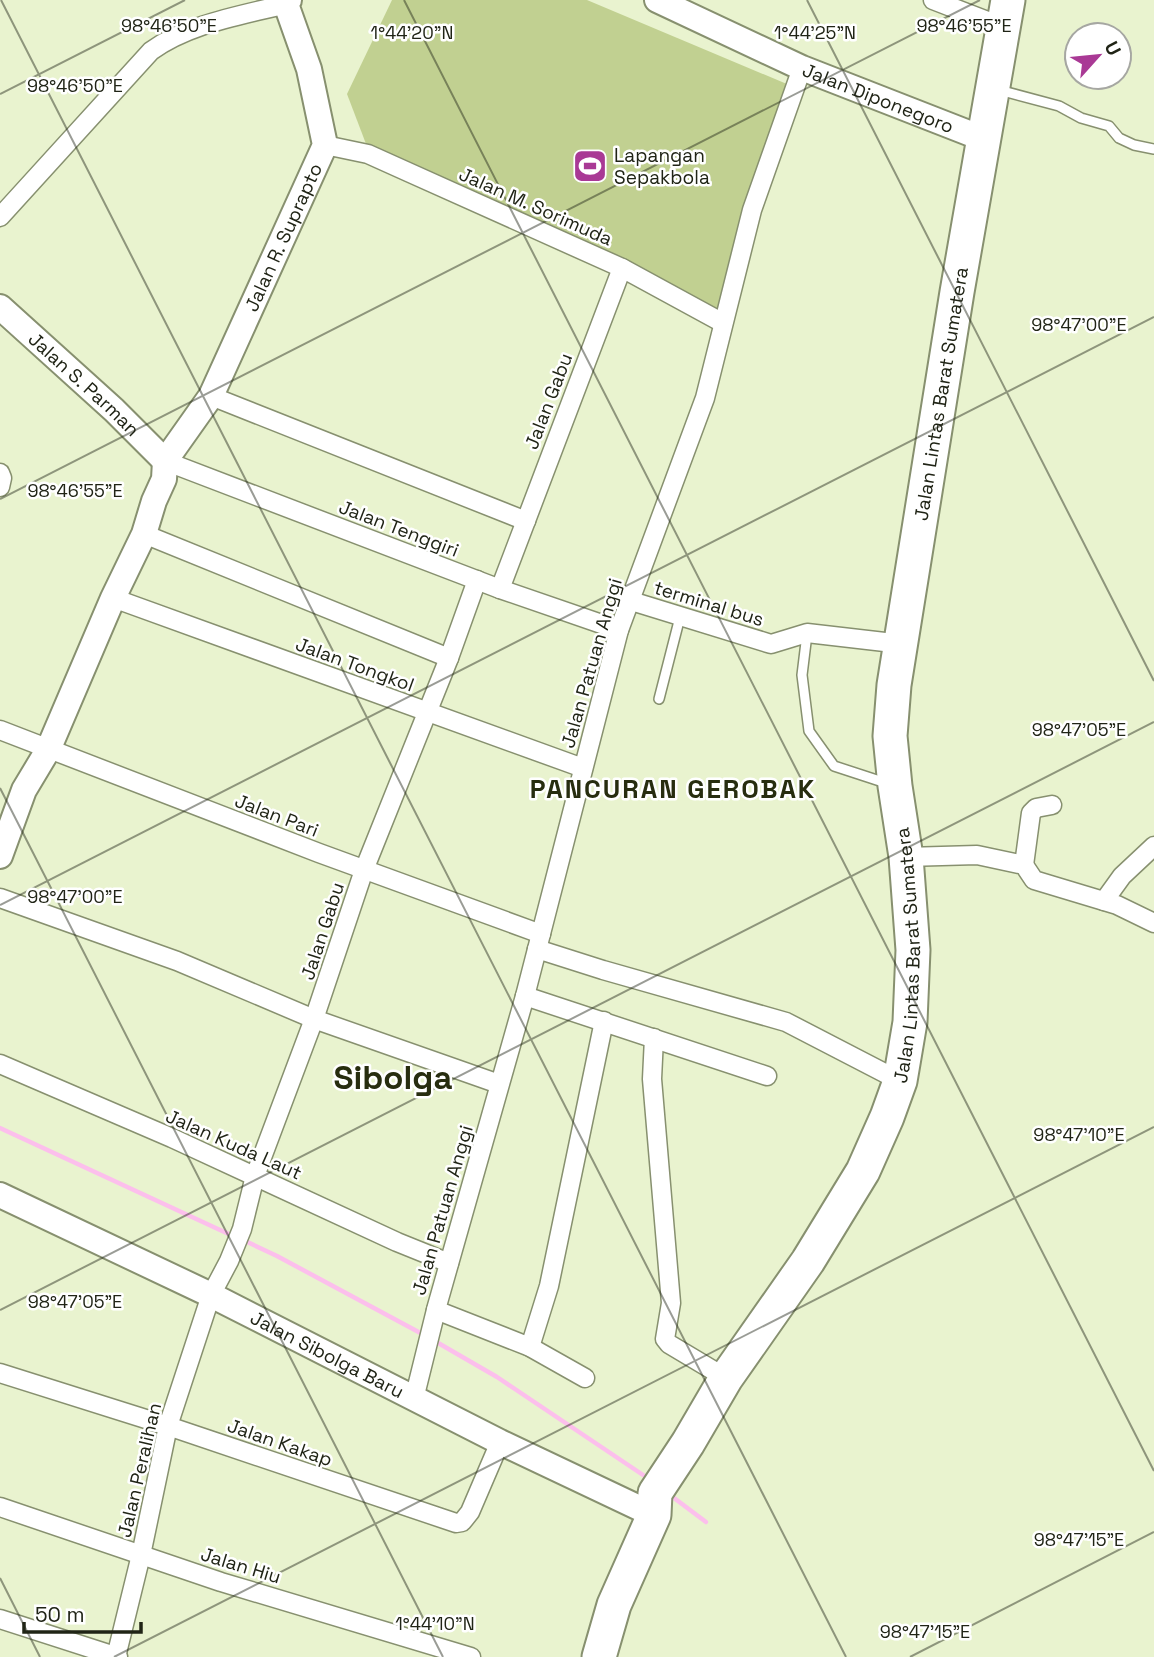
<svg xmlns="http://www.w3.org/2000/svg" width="1154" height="1657" font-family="'Space Grotesk',sans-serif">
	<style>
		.green { fill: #c1d091 }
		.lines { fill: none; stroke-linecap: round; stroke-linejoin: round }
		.stream { stroke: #fcbfec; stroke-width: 4.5 }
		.lane-casing { stroke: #87906f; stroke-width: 12 }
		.street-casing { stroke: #87906f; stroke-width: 21 }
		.secondary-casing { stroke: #87906f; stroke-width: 28 }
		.highway-casing { stroke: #87906f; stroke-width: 37 }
		.lane { stroke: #fff; stroke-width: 9 }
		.street { stroke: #fff; stroke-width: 18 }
		.secondary { stroke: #fff; stroke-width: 24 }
		.highway { stroke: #fff; stroke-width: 33 }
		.ticks { fill: none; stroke: #202416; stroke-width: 2; stroke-opacity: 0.45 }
		.labels { text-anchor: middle; stroke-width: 5; stroke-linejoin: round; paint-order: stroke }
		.street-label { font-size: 19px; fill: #202416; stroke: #fff }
		.poi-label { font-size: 19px; fill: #202416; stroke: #fff; text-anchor: start }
		.district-label { font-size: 26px; font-weight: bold; letter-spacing: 2px; fill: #272d0f; stroke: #fff }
		.town-label { font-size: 33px; font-weight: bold; fill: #272d0f; stroke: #fff }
		.ticks-label { font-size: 18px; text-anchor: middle; fill: #202416; stroke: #fff; stroke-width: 5; stroke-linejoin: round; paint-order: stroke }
	</style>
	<rect width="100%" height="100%" fill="#e9f3cf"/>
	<path class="green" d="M392,0H587L794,87L723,323L371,157L347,94Z"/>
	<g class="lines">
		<g class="stream">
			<path d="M0,1128L233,1236"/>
			<path d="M241,1239L277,1256L426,1336"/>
			<path d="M433,1340L497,1377L649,1479"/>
			<path d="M670,1495L706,1522"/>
		</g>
		<g class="lane-casing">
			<g id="lane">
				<path d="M999,90L1059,106L1081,118L1109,126L1119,138L1134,145L1154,149"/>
				<path d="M807,634L802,675L809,731L834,766L886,783"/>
				<path d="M659,699L680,617"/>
			</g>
		</g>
		<g class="street-casing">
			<g id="street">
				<path d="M933,0L1003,27"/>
				<path d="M325,145L368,154L408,172L622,268L723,323"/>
				<path d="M0,217L151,51C190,23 240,16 286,4"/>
				<path d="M211,396L526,521"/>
				<path d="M165,461L500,589L619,630"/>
				<path d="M0,473L2,478L0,487"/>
				<path d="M144,534L449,658"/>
				<path d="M500,589L622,268"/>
				<path d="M113,598L583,768"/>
				<path d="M628,600L771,644L807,633L902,644"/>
				<path d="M0,730L319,853L541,934"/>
				<path d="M906,857L977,855L1024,865L1034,880L1117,905L1154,923"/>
				<path d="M1024,865L1031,813L1036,808L1052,805"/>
				<path d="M0,898L177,961L314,1019L499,1084"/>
				<path d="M1104,901L1122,876L1154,846"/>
				<path d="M537,949L603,970L786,1022L900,1081"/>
				<path d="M525,996L767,1076"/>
				<path d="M654,1038L652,1079L671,1303L665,1339L669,1344L726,1378"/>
				<path d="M0,1064L172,1138L397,1242L449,1263"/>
				<path d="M436,1310L530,1347L585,1378"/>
				<path d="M530,1347L549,1286L604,1021"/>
				<path d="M0,1373L168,1426L456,1523L462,1522L470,1512L500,1442"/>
				<path d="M414,1399L437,1306L525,996L619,630L705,398L752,210L802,68"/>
				<path d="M0,1507L221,1582L471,1657"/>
				<path d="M0,1619L118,1657"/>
				<path d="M116,1657L141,1555L168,1426L211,1295L229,1261L242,1229L255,1176L314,1019L364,870L449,658L477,580"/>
			</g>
		</g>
		<g class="secondary-casing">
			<g id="secondary">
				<path id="s1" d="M657,0L802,68L984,139"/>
				<path id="s2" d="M0,307L114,410L165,461"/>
				<path id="s3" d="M165,461L211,396L325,145L309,69L286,4L289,0"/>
				<path d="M0,856L24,790L48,750L113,598L144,534L154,501L164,479L165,461"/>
				<path id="s4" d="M0,1195L211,1295L500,1442L654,1515"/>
			</g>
		</g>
		<g class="highway-casing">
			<g id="highway">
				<path id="s5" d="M599,1657L614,1605L654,1515L655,1493L688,1443L726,1378L808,1261L863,1171L887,1117L900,1081L910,1022L913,950L906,857L895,786L890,736L894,685L957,292L1008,0"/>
			</g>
		</g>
		<use href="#lane" class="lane"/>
		<use href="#street" class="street"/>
		<use href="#secondary" class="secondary"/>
		<use href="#highway" class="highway"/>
	</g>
	<path class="ticks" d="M1,0L846,1657M404,0L1154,1471M807,0L1154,681M0,94L185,0M0,499L980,0M0,788L443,1657M0,905L1154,317M0,1310L1154,722M0,1578L40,1657M114,1657L1154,1127M910,1657L1154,1532"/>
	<defs>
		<g id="stadium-square" transform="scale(1.75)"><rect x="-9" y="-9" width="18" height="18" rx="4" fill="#a93995" stroke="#fff"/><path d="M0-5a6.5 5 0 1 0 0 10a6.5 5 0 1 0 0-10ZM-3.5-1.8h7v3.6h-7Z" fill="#fff"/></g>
	</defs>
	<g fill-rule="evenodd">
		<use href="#stadium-square" x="590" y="166"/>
	</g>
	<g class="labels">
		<g class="street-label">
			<text dy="7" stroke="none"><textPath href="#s1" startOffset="242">Jalan Diponegoro</textPath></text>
			<text transform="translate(536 206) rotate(24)" y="7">Jalan M. Sorimuda</text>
			<text dy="7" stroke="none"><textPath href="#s3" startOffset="254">Jalan R. Suprapto</textPath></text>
			<text dy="7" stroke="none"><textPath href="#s2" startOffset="114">Jalan S. Parman</textPath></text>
			<text dy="7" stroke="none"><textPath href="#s5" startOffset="1349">Jalan Lintas Barat Sumatera</textPath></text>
			<text transform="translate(548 401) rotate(-69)" y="7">Jalan Gabu</text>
			<text transform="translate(399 528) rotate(21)" y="7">Jalan Tenggiri</text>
			<text transform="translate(709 603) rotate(17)" y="7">terminal bus</text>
			<text transform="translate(591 663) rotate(-74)" y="7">Jalan Patuan Anggi</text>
			<text transform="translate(355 664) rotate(20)" y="7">Jalan Tongkol</text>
			<text transform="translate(277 815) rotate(21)" y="7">Jalan Pari</text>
			<text transform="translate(322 931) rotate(-72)" y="7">Jalan Gabu</text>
			<text dy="7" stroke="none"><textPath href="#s5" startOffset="782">Jalan Lintas Barat Sumatera</textPath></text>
			<text transform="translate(234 1144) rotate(24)" y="7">Jalan Kuda Laut</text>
			<text transform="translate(442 1210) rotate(-74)" y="7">Jalan Patuan Anggi</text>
			<text dy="7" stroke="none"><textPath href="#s4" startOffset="364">Jalan Sibolga Baru</textPath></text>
			<text transform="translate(280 1442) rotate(19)" y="7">Jalan Kakap</text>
			<text transform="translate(139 1470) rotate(-77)" y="7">Jalan Peralihan</text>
			<text transform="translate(241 1565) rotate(17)" y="7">Jalan Hiu</text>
		</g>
		<g class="poi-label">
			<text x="614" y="162">Lapangan<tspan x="614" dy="22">Sepakbola</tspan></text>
		</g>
		<g class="district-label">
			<text x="673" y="798">PANCURAN GEROBAK</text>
		</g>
		<g class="town-label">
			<text x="393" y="1089">Sibolga</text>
		</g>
	</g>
	<g class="ticks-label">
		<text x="169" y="32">98°46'50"E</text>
		<text x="964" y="32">98°46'55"E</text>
		<text x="412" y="39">1°44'20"N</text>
		<text x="815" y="39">1°44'25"N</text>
		<text x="75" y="92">98°46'50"E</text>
		<text x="1079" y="331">98°47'00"E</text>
		<text x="75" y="497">98°46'55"E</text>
		<text x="1079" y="736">98°47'05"E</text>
		<text x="75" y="903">98°47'00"E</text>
		<text x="1079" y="1141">98°47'10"E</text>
		<text x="75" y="1308">98°47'05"E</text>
		<text x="1079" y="1546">98°47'15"E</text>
		<text x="435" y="1630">1°44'10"N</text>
		<text x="925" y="1638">98°47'15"E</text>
	</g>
	<g transform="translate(1098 56) rotate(63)"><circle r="33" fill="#ffffff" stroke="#a6a7a2" stroke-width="2"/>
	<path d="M0-5L12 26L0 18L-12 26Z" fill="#a93995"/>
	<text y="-10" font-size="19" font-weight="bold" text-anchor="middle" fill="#202416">U</text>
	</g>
	<path d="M24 1622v10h117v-10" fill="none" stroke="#202416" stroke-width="3.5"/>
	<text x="35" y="1622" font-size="21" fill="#202416" stroke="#ffffff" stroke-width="5" paint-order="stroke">50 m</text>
</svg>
